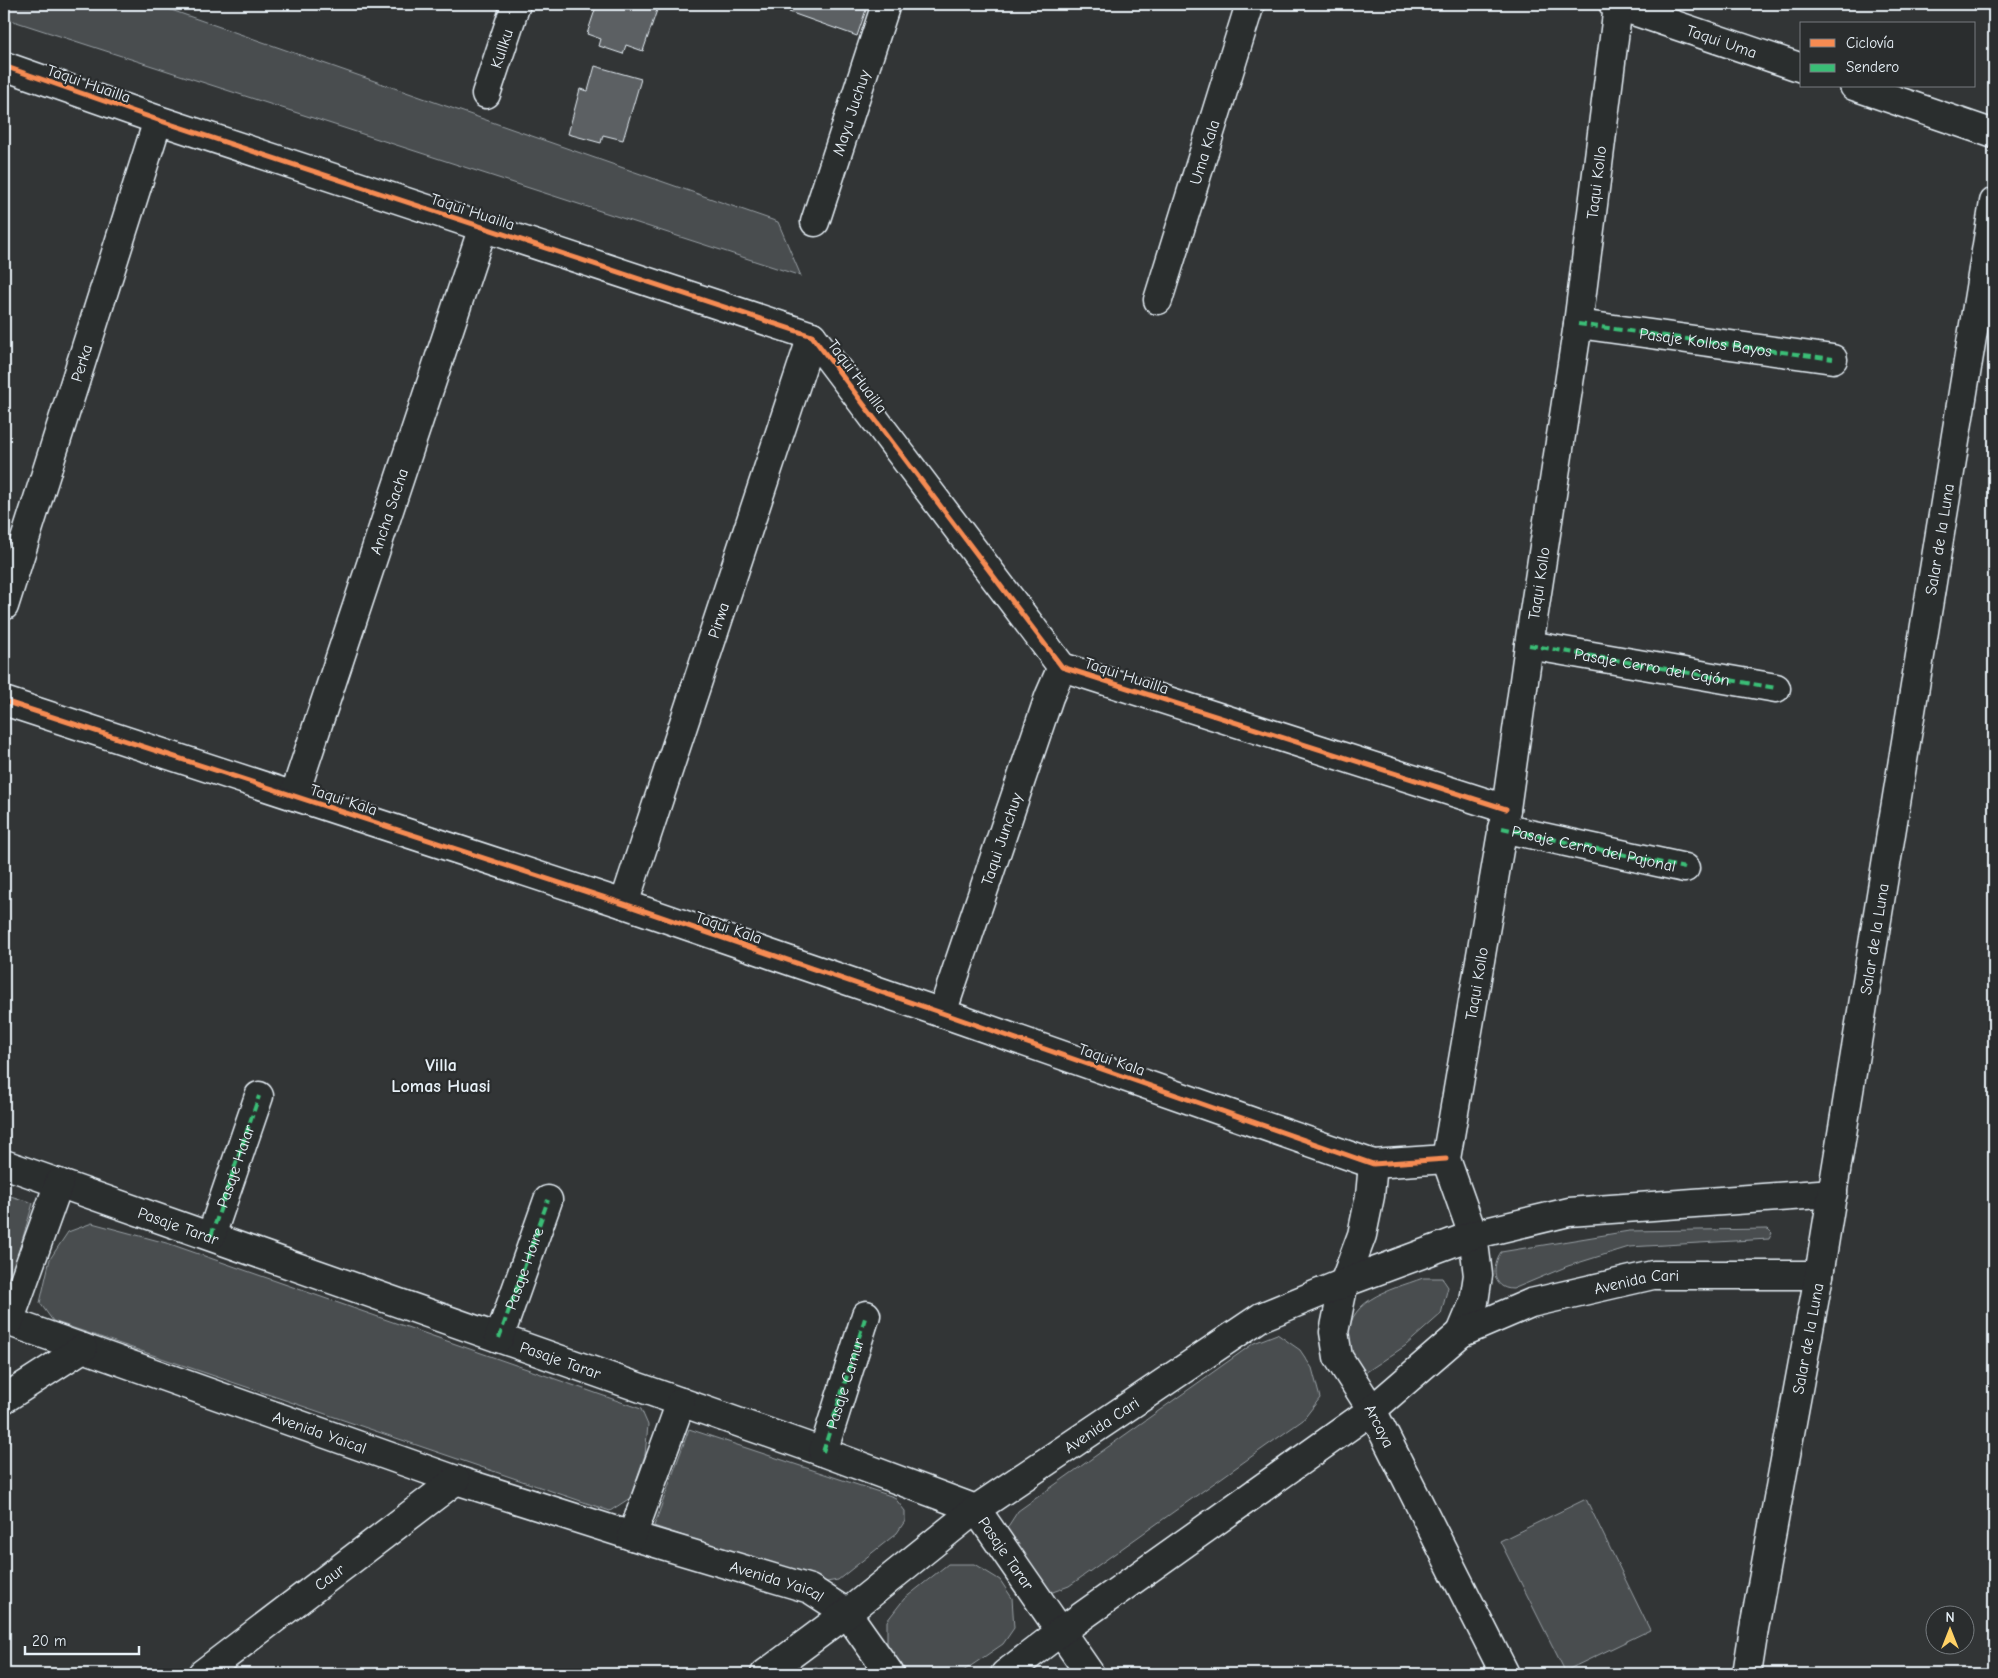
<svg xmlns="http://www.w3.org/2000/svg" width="1998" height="1678" font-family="'Comic Neue',sans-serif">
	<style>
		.green { fill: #494d4f; stroke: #989fa4 }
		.building { fill: #5c6063; stroke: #e8f1f8 }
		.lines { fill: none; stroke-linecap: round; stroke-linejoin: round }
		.minor-casing { stroke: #e8f1f8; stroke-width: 31 }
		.tertiary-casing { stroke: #e8f1f8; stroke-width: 31 }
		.minor { stroke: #2a2d2e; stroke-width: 28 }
		.tertiary { stroke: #2a2d2e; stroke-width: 28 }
		.quiet { stroke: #3abd76; stroke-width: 4; stroke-dasharray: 8 4; stroke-linecap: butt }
		.cycleway-casing { stroke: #2a2d2e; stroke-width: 8 }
		.cycleway { stroke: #f68b52; stroke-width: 5 }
		.labels { text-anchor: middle; stroke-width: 4.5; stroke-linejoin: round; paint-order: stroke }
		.street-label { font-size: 16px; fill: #e8f1f8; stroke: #2a2d2e }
		.neighbourhood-label { font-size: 18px; font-weight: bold; fill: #e8f1f8; stroke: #2a2d2e }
	</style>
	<rect width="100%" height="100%" fill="#323536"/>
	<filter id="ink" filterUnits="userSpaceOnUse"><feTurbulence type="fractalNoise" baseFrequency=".02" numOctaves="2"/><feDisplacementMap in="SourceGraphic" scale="10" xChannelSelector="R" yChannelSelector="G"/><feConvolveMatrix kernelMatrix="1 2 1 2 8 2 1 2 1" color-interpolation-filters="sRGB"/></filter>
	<g filter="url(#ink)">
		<g class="green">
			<path d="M4,4H154L778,222L801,276L4,18Z"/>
			<path d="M4,1194L33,1203L7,1292L4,1290Z"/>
			<path d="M92,1223L170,1244L641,1409L648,1425L645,1455L630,1498L610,1511L53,1321L40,1303L50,1259L68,1232Z"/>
			<path d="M1768,1229L1772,1233L1769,1239L1629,1247L1568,1266L1513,1289C1491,1289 1492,1265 1501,1252L1629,1231Z"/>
			<path d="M1423,1278H1442L1448,1287L1441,1314L1405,1346L1365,1373H1355C1353,1364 1349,1355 1348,1346C1344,1299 1388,1291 1423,1278Z"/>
			<path d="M1277,1334L1300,1350L1312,1368L1320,1398L1303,1420L1069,1586L1050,1593L1007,1528L1018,1511L1254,1343Z"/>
			<path d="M689,1429L894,1497L905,1511V1521L897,1533L838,1580L821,1583L654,1526Z"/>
			<path d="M1586,1499L1650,1630L1565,1671L1500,1541Z"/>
			<path d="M948,1564H974L1000,1580L1012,1598L1014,1628L1003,1644L959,1674H905L887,1655V1621L904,1599Z"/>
			<path d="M816,1667L837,1671L842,1674H794L798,1671Z"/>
		</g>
		<g class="building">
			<path d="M597,4H659L643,51L626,45L623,54L599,46L601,39L587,34Z"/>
			<path d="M793,4H826L832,7L834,4H868L857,36L789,12Z"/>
			<path d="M595,66L641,79L623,140L603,135L601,143L568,134L580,89L588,91Z"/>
		</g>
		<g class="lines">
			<g class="minor-casing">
				<g id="minor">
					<path id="s1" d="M1613,4L1802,68"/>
					<path d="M4,66L158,120L812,336L1062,667L1506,809"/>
					<path d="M1854,86L1994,134"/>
					<path id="s2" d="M486,94L516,4"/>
					<path id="s3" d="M815,222L886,4"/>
					<path id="s4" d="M1158,300L1250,4"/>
					<path d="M1578,324L1833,359"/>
					<path id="s5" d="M4,606L158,120"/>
					<path id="s6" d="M1529,645L1776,688"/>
					<path d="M4,701L624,904L942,1013L1373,1164L1446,1159"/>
					<path id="s7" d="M294,796L483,227"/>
					<path d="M1502,828L1685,868"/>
					<path id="s8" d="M624,904L812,336"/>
					<path id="s9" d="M942,1013L1049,697L1062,667"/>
					<path id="s10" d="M4,1164L823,1452L976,1509L1090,1674"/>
					<path id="s11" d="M1373,1164L1370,1196L1362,1235L1344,1283L1334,1332L1338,1357L1372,1410L1505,1674"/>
					<path d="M211,1236L259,1096"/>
					<path id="s12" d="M4,1320L456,1480L632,1536L810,1589L847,1613L890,1674"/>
					<path d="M9,1322L59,1183"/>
					<path id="s13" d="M1461,1333L1474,1302L1478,1275L1473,1235L1446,1159L1506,809L1529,645L1578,324L1618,6"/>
					<path d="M499,1338L548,1200"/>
					<path d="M4,1399L83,1348"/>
					<path d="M823,1452L866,1315"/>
					<path d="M632,1536L681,1402"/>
					<path id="s14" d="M202,1674L456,1480"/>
					<path id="s15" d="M765,1674L847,1613L976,1509L1261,1317L1344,1283L1473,1235L1569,1212L1833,1193"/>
					<path id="s16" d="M1005,1674L1060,1632L1372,1410L1461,1333L1531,1303L1653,1275H1819"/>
				</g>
			</g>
			<g class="tertiary-casing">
				<g id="tertiary">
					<path id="s17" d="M1747,1674L1754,1629L1819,1275L1994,202"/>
				</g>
			</g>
			<use href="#minor" class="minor"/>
			<use href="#tertiary" class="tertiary"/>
			<g class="quiet">
				<path id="s18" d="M1578,324L1833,359"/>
				<path d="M1529,645L1776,688"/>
				<path id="s19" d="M1502,828L1685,868"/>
				<path id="s20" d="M211,1236L259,1096"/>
				<path id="s21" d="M499,1338L548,1200"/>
				<path id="s22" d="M823,1452L866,1315"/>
			</g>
			<g class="cycleway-casing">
				<g id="cycleway">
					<path d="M4,66L158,120L812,336L1062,667L1506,809"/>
					<path d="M4,701L624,904L942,1013L1373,1164L1446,1159"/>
				</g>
			</g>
			<use href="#cycleway" class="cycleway"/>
		</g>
	</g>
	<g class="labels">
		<g class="street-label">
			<text dy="6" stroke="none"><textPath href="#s1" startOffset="115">Taqui Uma</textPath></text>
			<text dy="6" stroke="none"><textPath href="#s2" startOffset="48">Kullku</textPath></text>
			<text transform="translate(89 83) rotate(19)" y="6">Taqui Huailla</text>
			<text dy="6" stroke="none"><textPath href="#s3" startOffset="115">Mayu Juchuy</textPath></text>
			<text dy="6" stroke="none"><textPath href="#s4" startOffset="155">Uma Kala</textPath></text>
			<text dy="6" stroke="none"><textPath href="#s13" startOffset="1170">Taqui Kollo</textPath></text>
			<text transform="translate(473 211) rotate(18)" y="6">Taqui Huailla</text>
			<text dy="6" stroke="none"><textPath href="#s18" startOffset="129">Pasaje Kollos Bayos</textPath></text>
			<text dy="6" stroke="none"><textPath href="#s5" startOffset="255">Perka</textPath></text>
			<text transform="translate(858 376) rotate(53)" y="6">Taqui Huailla</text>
			<text dy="6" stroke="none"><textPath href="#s7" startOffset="300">Ancha Sacha</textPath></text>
			<text dy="6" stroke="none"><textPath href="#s17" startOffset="1151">Salar de la Luna</textPath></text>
			<text dy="6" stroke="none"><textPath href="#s13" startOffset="765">Taqui Kollo</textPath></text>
			<text dy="6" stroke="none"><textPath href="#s8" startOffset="299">Pirwa</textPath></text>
			<text dy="6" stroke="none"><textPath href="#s6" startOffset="125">Pasaje Cerro del Cajón</textPath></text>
			<text transform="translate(1127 675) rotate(18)" y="6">Taqui Huailla</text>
			<text transform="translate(344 799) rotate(18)" y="6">Taqui Kala</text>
			<text dy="6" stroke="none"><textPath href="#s9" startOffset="184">Taqui Junchuy</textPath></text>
			<text dy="6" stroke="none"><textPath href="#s19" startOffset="94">Pasaje Cerro del Pajonal</textPath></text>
			<text transform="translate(729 927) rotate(19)" y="6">Taqui Kala</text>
			<text dy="6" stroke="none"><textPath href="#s17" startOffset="746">Salar de la Luna</textPath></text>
			<text dy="6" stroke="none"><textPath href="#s13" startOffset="360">Taqui Kollo</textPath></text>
			<text transform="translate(1112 1059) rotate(19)" y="6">Taqui Kala</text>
			<text dy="6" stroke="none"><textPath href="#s20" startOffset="74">Pasaje Halar</textPath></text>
			<text dy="6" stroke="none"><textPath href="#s10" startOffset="185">Pasaje Tarar</textPath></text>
			<text dy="6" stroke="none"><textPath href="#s21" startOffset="74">Pasaje Hoire</textPath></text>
			<text dy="6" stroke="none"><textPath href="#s16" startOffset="754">Avenida Cari</textPath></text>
			<text dy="6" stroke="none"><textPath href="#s17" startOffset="341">Salar de la Luna</textPath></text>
			<text dy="6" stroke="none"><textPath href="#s10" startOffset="590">Pasaje Tarar</textPath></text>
			<text dy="6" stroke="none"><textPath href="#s22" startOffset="72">Pasaje Camur</textPath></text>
			<text dy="6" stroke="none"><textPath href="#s15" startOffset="419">Avenida Cari</textPath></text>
			<text dy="6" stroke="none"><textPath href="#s11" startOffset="279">Arcaya</textPath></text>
			<text dy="6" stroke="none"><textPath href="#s12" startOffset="335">Avenida Yaical</textPath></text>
			<text dy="6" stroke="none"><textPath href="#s10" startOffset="1085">Pasaje Tarar</textPath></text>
			<text dy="6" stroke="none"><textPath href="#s14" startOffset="160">Caur</textPath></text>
			<text dy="6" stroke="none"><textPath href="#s12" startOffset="816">Avenida Yaical</textPath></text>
		</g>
		<g class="neighbourhood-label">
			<text x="441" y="1071">Villa<tspan x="441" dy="21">Lomas Huasi</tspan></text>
		</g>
	</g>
	<rect width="1998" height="1678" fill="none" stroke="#2a2d2e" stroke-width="20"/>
	<rect x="10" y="10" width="1978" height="1658" fill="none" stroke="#e8f1f8" stroke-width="2" filter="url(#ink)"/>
	<rect x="1800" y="22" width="175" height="65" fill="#2a2d2e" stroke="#767b7f"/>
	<rect x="1810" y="39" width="25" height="8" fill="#f68b52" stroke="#767b7f"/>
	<text x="1846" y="48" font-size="15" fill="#e8f1f8">Ciclovía</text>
	<rect x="1810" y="64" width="25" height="8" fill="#3abd76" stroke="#767b7f"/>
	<text x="1846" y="72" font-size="15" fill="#e8f1f8">Sendero</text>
	<g transform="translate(1950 1630)"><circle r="24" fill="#2a2d2e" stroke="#767b7f"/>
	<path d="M0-4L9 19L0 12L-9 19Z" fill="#ffd166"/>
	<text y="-8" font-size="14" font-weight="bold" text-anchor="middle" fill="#e8f1f8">N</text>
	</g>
	<path d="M25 1646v8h114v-8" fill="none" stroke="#e8f1f8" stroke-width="2.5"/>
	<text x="32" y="1646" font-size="15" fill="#e8f1f8" stroke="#2a2d2e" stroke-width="4" paint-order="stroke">20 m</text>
</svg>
